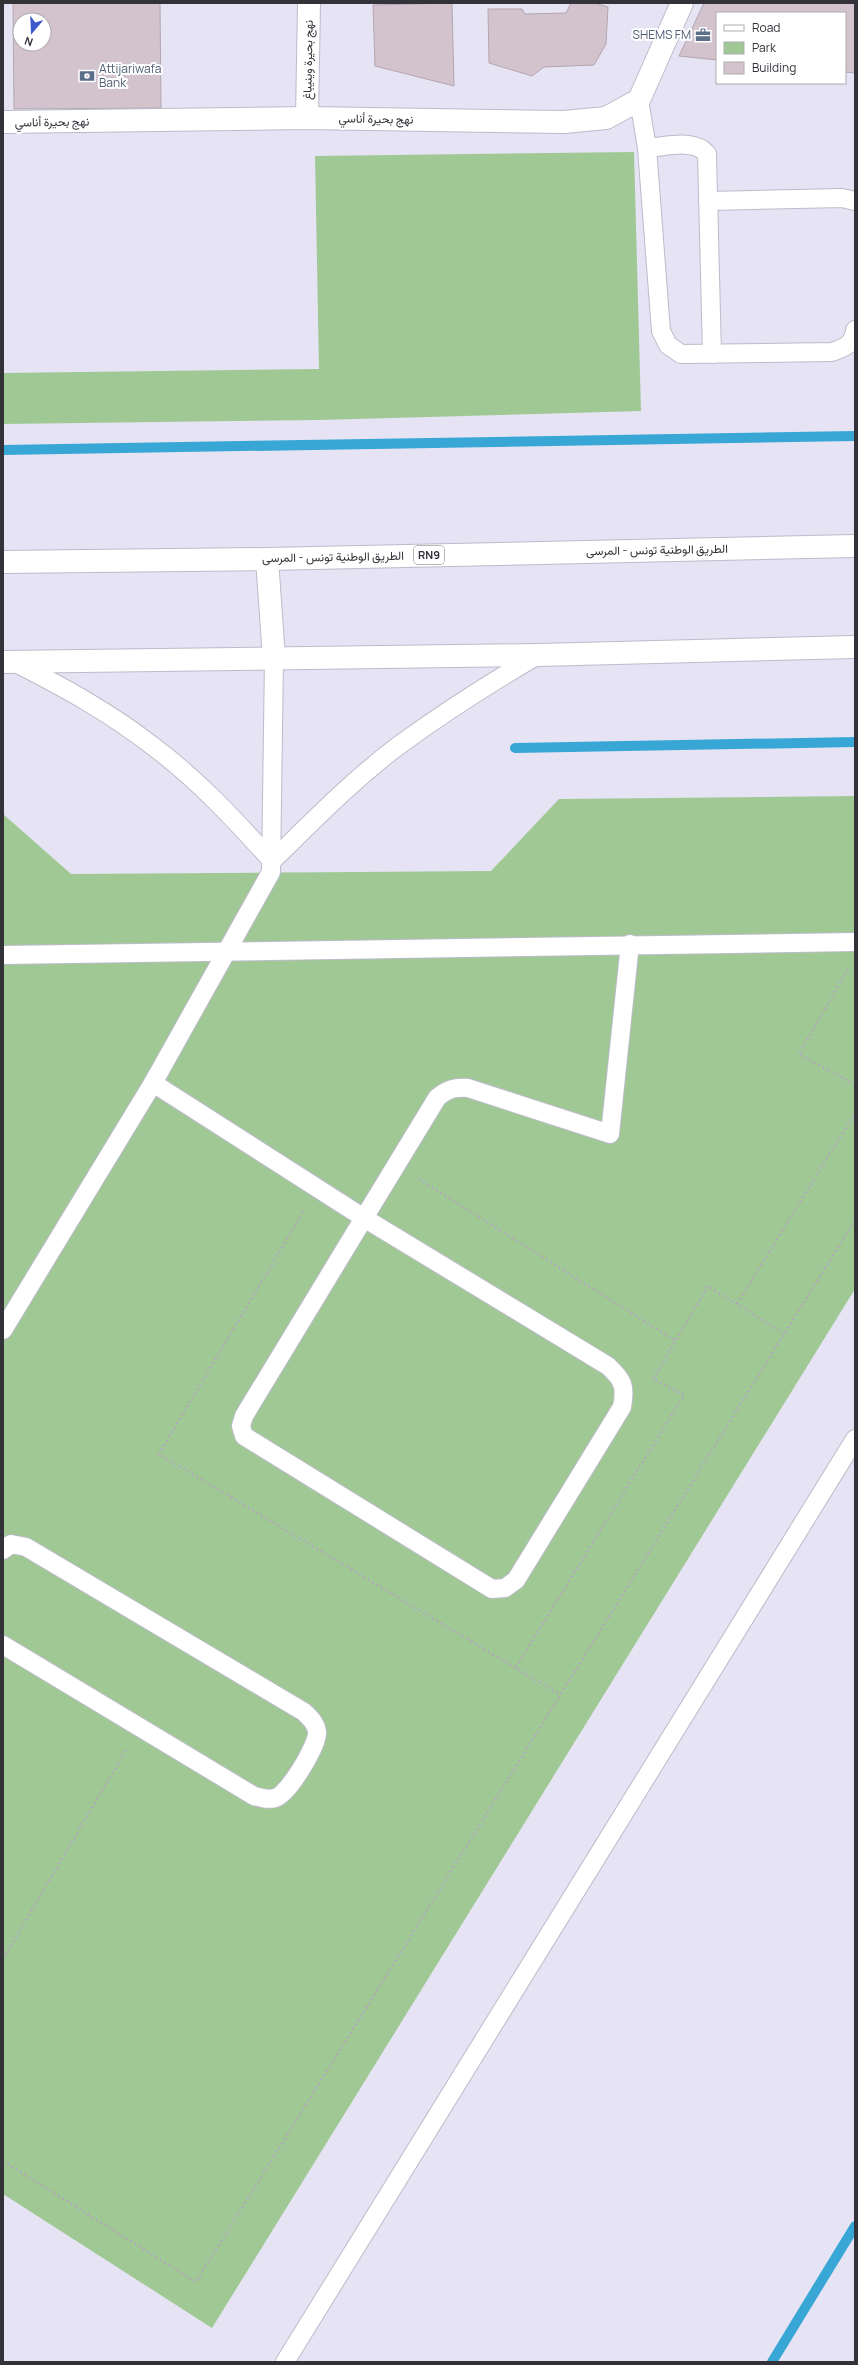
<svg xmlns="http://www.w3.org/2000/svg" width="858" height="2365" font-family="Manrope,Vazirmatn,sans-serif">
	<style>
		.green { fill: #a0c895 }
		.lines { fill: none; stroke-linecap: round; stroke-linejoin: round }
		.stream { stroke: #39a7d5; stroke-width: 10 }
		.building { fill: #d2c3cd; stroke: #b4a6b0; fill-rule: evenodd }
		.lane-casing { stroke: #bcbbca; stroke-width: 20 }
		.street-casing { stroke: #bcbbca; stroke-width: 24 }
		.highway-casing { stroke: #bcbbca; stroke-width: 24 }
		.path { stroke: #aeacb9; stroke-width: 2.5; stroke-dasharray: 2 3; stroke-linecap: butt }
		.lane { stroke: #fff; stroke-width: 18 }
		.street { stroke: #fff; stroke-width: 22 }
		.highway { stroke: #fff; stroke-width: 22 }
		.labels { text-anchor: middle; stroke-width: 4; stroke-linejoin: round; paint-order: stroke }
		.shield { fill: #fff; stroke: #707074; stroke-width: 1 }
		.shield-label { font-size: 11px; font-weight: bold; fill: #333239 }
		.service-label { font-size: 12px; fill: #4e5e75; stroke: #fff; text-anchor: end }
		.street-label { font-size: 12px; fill: #333239; stroke: #fff }
	</style>
	<rect width="100%" height="100%" fill="#e6e4f4"/>
	<g class="green">
		<path d="M634,152L641,411L319,420L3,424V373L319,369L315,156Z"/>
		<path d="M855,796V1289L212,2328L3,2194V814L71,874L491,871L559,799Z"/>
	</g>
	<g class="lines">
		<g class="stream">
			<path d="M3,450L855,436"/>
			<path d="M515,748L855,742"/>
			<path d="M772,2362L855,2226"/>
		</g>
	</g>
	<g class="building">
		<path d="M13,3H160L161,108L14,109ZM20,20H44V44H20Z"/>
		<path d="M452,3L454,86L375,66L373,5Z"/>
		<path d="M571,3H595L608,7L606,44L594,65L544,67L532,76L489,63L488,9H522L525,14L566,13Z"/>
		<path d="M704,3H855V73L845,72V13H717V60L679,56Z"/>
	</g>
	<g class="lines">
		<g class="lane-casing">
			<g id="lane">
				<path d="M639,100L647,148L661,331L668,345L681,354L832,352C844,348 854,344 855,330"/>
				<path d="M647,148C665,147 694,138 707,154L712,354"/>
				<path d="M708,201L842,198L855,201"/>
				<path d="M14,662C63,687 111,713 154,747C198,780 235,820 272,861C313,821 353,780 398,746C443,713 490,683 538,655"/>
				<path d="M3,955L855,942"/>
				<path d="M153,1083L364,1218L437,1098C447,1089 455,1087 468,1088L610,1134L630,944"/>
				<path d="M364,1218L608,1366C623,1380 626,1386 622,1407L516,1580L505,1588L492,1589L244,1436L241,1426L244,1416Z"/>
				<path d="M3,1330L153,1083L271,872L274,658"/>
				<path d="M3,1550L11,1544L26,1547L304,1712C310,1718 316,1723 317,1732C318,1745 288,1795 275,1798C268,1800 261,1798 254,1796L3,1645"/>
				<path d="M285,2362L855,1439"/>
			</g>
		</g>
		<g class="street-casing">
			<g id="street">
				<path d="M307,118L309,3"/>
				<path d="M3,122L307,118L564,122L606,118L639,100L682,3"/>
			</g>
		</g>
		<g class="highway-casing">
			<g id="highway">
				<path d="M267,559L274,658"/>
				<path d="M3,562L267,559L855,546"/>
				<path d="M3,662L538,655L855,647"/>
			</g>
		</g>
		<g class="path">
			<path d="M848,969L799,1054L855,1085"/>
			<path d="M419,1179L676,1341"/>
			<path d="M303,1212L159,1454L559,1694"/>
			<path d="M737,1304L855,1113"/>
			<path d="M516,1667L684,1395L653,1379L708,1286L783,1333"/>
			<path d="M3,1959L126,1750"/>
			<path d="M3,2161L196,2282L855,1220"/>
		</g>
		<use href="#lane" class="lane"/>
		<use href="#street" class="street"/>
		<use href="#highway" class="highway"/>
	</g>
	<defs>
		<g id="office-bare" transform="scale(1.2)"><path d="M-6-3h4V-5.5h4V-3h4V5H-6ZM-1-4.5V-3h2v-1.5ZM-6 0V1H6V0Z" fill="#5c6f8a" stroke="#fff" stroke-width="2.5" paint-order="stroke"/></g>
		<g id="bank-bare" transform="scale(1.2)"><path d="M-6-4H6V4H-6ZM0-2.3a2.3 2.3 0 1 0 0 4.6a2.3 2.3 0 1 0 0-4.6Z" fill="#5c6f8a" stroke="#fff" stroke-width="2.5" paint-order="stroke"/></g>
	</defs>
	<g fill-rule="evenodd">
		<use href="#office-bare" x="703" y="35"/>
		<use href="#bank-bare" x="87" y="76"/>
	</g>
	<g class="labels">
		<rect class="shield" x="414" y="546" width="30" height="18" rx="3"/>
		<g class="shield-label">
			<text x="429" y="559">RN9</text>
		</g>
		<g class="service-label">
			<text x="691" y="39">SHEMS FM</text>
			<text x="99" y="73" text-anchor="start">Attijariwafa<tspan x="99" dy="14">Bank</tspan></text>
		</g>
		<g class="street-label">
			<text transform="translate(308 60) rotate(-89)" y="4">نهج بحيرة وينيباغ</text>
			<text transform="translate(376 119) rotate(1)" y="4">نهج بحيرة أناسي</text>
			<text transform="translate(52 122) rotate(-1)" y="4">نهج بحيرة أناسي</text>
			<text transform="translate(657 550) rotate(-1)" y="4">الطريق الوطنية تونس - المرسى</text>
			<text transform="translate(333 557) rotate(-1)" y="4">الطريق الوطنية تونس - المرسى</text>
		</g>
	</g>
	<rect width="858" height="2365" fill="none" stroke="#333239" stroke-width="8"/>
	<rect x="716" y="12" width="130" height="72" fill="#ffffff" stroke="#adadb0"/>
	<rect x="724" y="25" width="20" height="6" fill="#ffffff" stroke="#adadb0"/>
	<text x="752" y="32" font-size="12" fill="#333239">Road</text>
	<rect x="724" y="42" width="20" height="12" fill="#a0c895" stroke="#adadb0"/>
	<text x="752" y="52" font-size="12" fill="#333239">Park</text>
	<rect x="724" y="62" width="20" height="12" fill="#d2c3cd" stroke="#adadb0"/>
	<text x="752" y="72" font-size="12" fill="#333239">Building</text>
	<g transform="translate(32 32) rotate(199)"><circle r="19" fill="#ffffff" stroke="#adadb0"/>
	<path d="M0-3L7 15L0 10L-7 15Z" fill="#3d58ca"/>
	<text y="-6" font-size="11" font-weight="bold" text-anchor="middle" fill="#333239">N</text>
	</g>
</svg>
